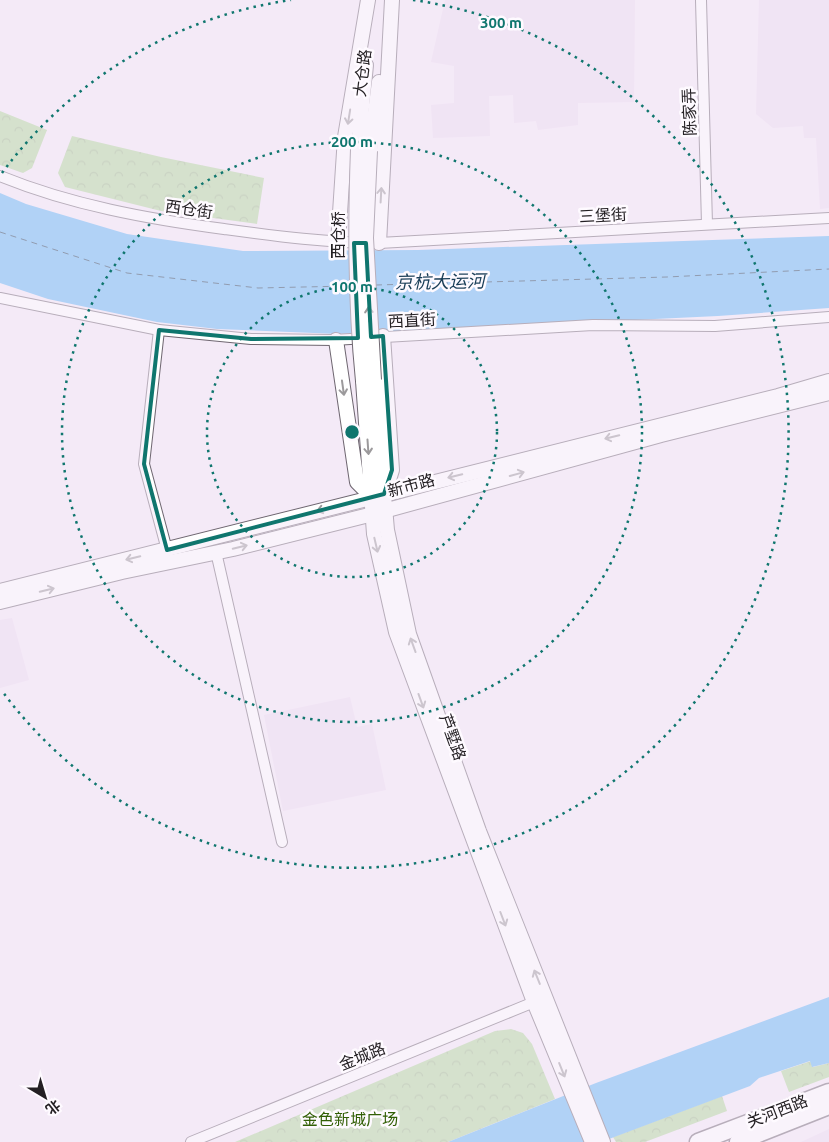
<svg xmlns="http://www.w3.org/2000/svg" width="829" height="1142" font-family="Ubuntu,'Noto Sans SC',sans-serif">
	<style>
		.built { fill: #ecddef }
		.forest { fill: url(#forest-crowns) }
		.water { fill: #5fb6f4 }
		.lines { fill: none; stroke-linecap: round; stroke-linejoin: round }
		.ferry { stroke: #1a3e58; stroke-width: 1; stroke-dasharray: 6 5; stroke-linecap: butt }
		.street-casing { stroke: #6f6771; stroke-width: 12 }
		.secondary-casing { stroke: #6f6771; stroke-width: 16 }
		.primary-casing { stroke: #6f6771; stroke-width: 19 }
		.street { stroke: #fff; stroke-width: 10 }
		.secondary { stroke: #fff; stroke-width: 14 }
		.primary { stroke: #fff; stroke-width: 16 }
		.secondary-bridge-casing { stroke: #6f6771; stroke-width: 16; stroke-linecap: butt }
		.secondary-bridge { stroke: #fff; stroke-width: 14 }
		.oneway { stroke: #9c9a9c }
		.marked { fill: none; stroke: #0f766e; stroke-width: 4; stroke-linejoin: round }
		.ring { fill: none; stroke: #0f766e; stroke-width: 2.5; stroke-dasharray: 2.5 5 }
		.labels { text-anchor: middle; stroke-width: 5; stroke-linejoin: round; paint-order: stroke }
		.street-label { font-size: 16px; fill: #231f23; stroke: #fefaff }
		.park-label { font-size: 16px; fill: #325f06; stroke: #fefaff }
		.water-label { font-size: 18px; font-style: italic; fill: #1a3e58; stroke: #fefaff }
		.centre { fill: #0f766e; stroke: #fefaff; stroke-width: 2.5 }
		.ring-label { font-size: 15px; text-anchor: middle; font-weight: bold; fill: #0f766e; stroke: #fefaff; stroke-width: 5; stroke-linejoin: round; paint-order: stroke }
	</style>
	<defs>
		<pattern id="forest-crowns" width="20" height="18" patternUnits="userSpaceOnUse" patternTransform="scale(1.25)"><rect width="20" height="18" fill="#b0d79a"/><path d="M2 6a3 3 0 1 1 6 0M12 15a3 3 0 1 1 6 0" fill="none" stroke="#97b884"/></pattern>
	</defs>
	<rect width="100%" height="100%" fill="#f4eaf7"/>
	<g class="built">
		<path d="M445,0H635L634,102L578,103V125L538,130L536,121L514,123L513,95L489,96L490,136L433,138L431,105L454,103V66L431,62Z"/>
		<path d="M759,0H829V208L820,209L816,138H804L803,126L773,128L756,114Z"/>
		<path d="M12,618L29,680L0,688V620Z"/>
		<path d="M350,697L357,727L372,724L386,790L283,811L264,715Z"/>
		<path d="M829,1129V1142H801Z"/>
	</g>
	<g class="forest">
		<path d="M0,111L47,130L32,168L23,173L0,165Z"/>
		<path d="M72,136L161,157L264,178L257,224L161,211L65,187L58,173Z"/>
		<path d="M511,1029L523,1033L532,1044L555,1099L448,1142H235L495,1031Z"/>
		<path d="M811,1061L813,1067L829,1063V1077L789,1092L781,1071Z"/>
		<path d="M722,1096L727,1111L645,1142H616L613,1137Z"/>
	</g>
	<g class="water">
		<path d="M0,193L26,204L127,234L243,251L418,250L829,236V308L718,316L338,334L217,329L157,322L48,299L0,283Z"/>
		<path d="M829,997V1063L812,1067L810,1061L759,1078L750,1086L601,1142H448L596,1083Z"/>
	</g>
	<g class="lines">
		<g class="ferry">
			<path d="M0,232L127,273L258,288L349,286"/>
			<path d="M376,285L667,277L829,269"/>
		</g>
		<g class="street-casing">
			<g id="street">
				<path d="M701,0L707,224"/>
				<path d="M0,176C71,205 148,219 224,229C276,236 327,243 379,243L829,218"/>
				<path d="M0,298L159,330L251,339L333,340L593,325L715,326L829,317"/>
				<path d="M159,330L144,464L167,550"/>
				<path d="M216,552L282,842"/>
				<path d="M191,1142L539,1000"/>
			</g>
		</g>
		<g class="secondary-casing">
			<g id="secondary">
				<path d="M358,149L366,65"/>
				<path d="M370,151L379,82"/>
				<path d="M338,243L345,137L368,0"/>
				<path d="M379,243L392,0"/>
				<path d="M383,336L392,470L387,486"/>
				<path d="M336,340L357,482L372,497"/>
				<path d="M374,380L387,530L409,634L479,831L603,1142"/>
				<path d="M363,381L374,534L396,632L534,1002L592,1142"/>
				<path d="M0,591L778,396L829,381"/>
				<path d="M0,602L122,572L233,549L373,514L661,435L829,393"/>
			</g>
		</g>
		<g class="primary-casing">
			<g id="primary">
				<path d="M698,1142L829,1092"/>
				<path d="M738,1142L829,1106"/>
			</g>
		</g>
		<use href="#street" class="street"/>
		<use href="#secondary" class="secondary"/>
		<use href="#primary" class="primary"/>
		<g class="secondary-bridge-casing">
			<g id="secondary-bridge">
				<path d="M358,149C355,228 355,302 363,381"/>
				<path d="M370,151L366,238L374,380"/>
			</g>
		</g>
		<use href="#secondary-bridge" class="secondary-bridge"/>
	</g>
	<defs><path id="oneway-shaft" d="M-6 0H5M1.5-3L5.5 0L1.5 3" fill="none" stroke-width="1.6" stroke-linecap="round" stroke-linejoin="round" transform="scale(1.25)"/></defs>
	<g class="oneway">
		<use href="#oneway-shaft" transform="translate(349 117) rotate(99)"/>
		<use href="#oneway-shaft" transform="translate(381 195) rotate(-87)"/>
		<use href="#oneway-shaft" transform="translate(369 314) rotate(-93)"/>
		<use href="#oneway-shaft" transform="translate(343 388) rotate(82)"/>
		<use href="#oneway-shaft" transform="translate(612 437) rotate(166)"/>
		<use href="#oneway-shaft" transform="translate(368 447) rotate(86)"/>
		<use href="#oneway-shaft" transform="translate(517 474) rotate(-15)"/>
		<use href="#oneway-shaft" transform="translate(455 476) rotate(166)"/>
		<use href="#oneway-shaft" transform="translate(324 509) rotate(165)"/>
		<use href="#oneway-shaft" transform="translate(376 545) rotate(77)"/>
		<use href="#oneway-shaft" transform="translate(240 547) rotate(-14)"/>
		<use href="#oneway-shaft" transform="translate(133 558) rotate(166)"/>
		<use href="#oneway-shaft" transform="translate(47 590) rotate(-14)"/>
		<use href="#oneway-shaft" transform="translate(413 645) rotate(-110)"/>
		<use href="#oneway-shaft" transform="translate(421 701) rotate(70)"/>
		<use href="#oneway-shaft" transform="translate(503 919) rotate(69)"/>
		<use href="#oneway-shaft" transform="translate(537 977) rotate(-112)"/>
		<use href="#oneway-shaft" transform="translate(562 1070) rotate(68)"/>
	</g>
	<path d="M0 0H829V1142H0ZM354,243H366L371,337L383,336L392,470L384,494L167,550L144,464L159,330L251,339L358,338Z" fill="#f4eaf7" fill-opacity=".55" fill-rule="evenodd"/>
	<path class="marked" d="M354,243H366L371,337L383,336L392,470L384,494L167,550L144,464L159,330L251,339L358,338Z"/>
	<g class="ring">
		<circle cx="352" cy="432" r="145"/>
		<circle cx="352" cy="432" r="290"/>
		<path d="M2 173A436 436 0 0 1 291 0M413 0A436 436 0 1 1 2 691"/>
	</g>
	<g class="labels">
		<g class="street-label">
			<text transform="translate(362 73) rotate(-83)" y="6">大仓路</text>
			<text transform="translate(689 112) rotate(-92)" y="6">陈家弄</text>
			<text transform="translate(189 209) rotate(8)" y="6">西仓街</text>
			<text transform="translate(603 215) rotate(-3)" y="6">三堡街</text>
			<text transform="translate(338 235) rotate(-90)" y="6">西仓桥</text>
			<text transform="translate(412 320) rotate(-3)" y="6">西直街</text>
			<text transform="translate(411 485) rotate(-15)" y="6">新市路</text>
			<text transform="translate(453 737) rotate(70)" y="6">芦墅路</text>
			<text transform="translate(362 1056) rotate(-22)" y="6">金城路</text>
			<text transform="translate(777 1111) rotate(-21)" y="6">关河西路</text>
		</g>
		<g class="park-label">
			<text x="350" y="1125">金色新城广场</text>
		</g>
		<g class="water-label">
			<text transform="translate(440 282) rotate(-1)" y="6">京杭大运河</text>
		</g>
	</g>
	<circle cx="352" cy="432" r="8" class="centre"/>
	<g class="ring-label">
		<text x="501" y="28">300 m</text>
		<text x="352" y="147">200 m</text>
		<text x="352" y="292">100 m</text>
	</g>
	<g transform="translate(45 1097) rotate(142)" stroke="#fefaff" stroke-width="4" paint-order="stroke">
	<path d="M0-4L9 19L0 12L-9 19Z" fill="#231f23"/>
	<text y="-8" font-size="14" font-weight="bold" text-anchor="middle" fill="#231f23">北</text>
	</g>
</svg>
